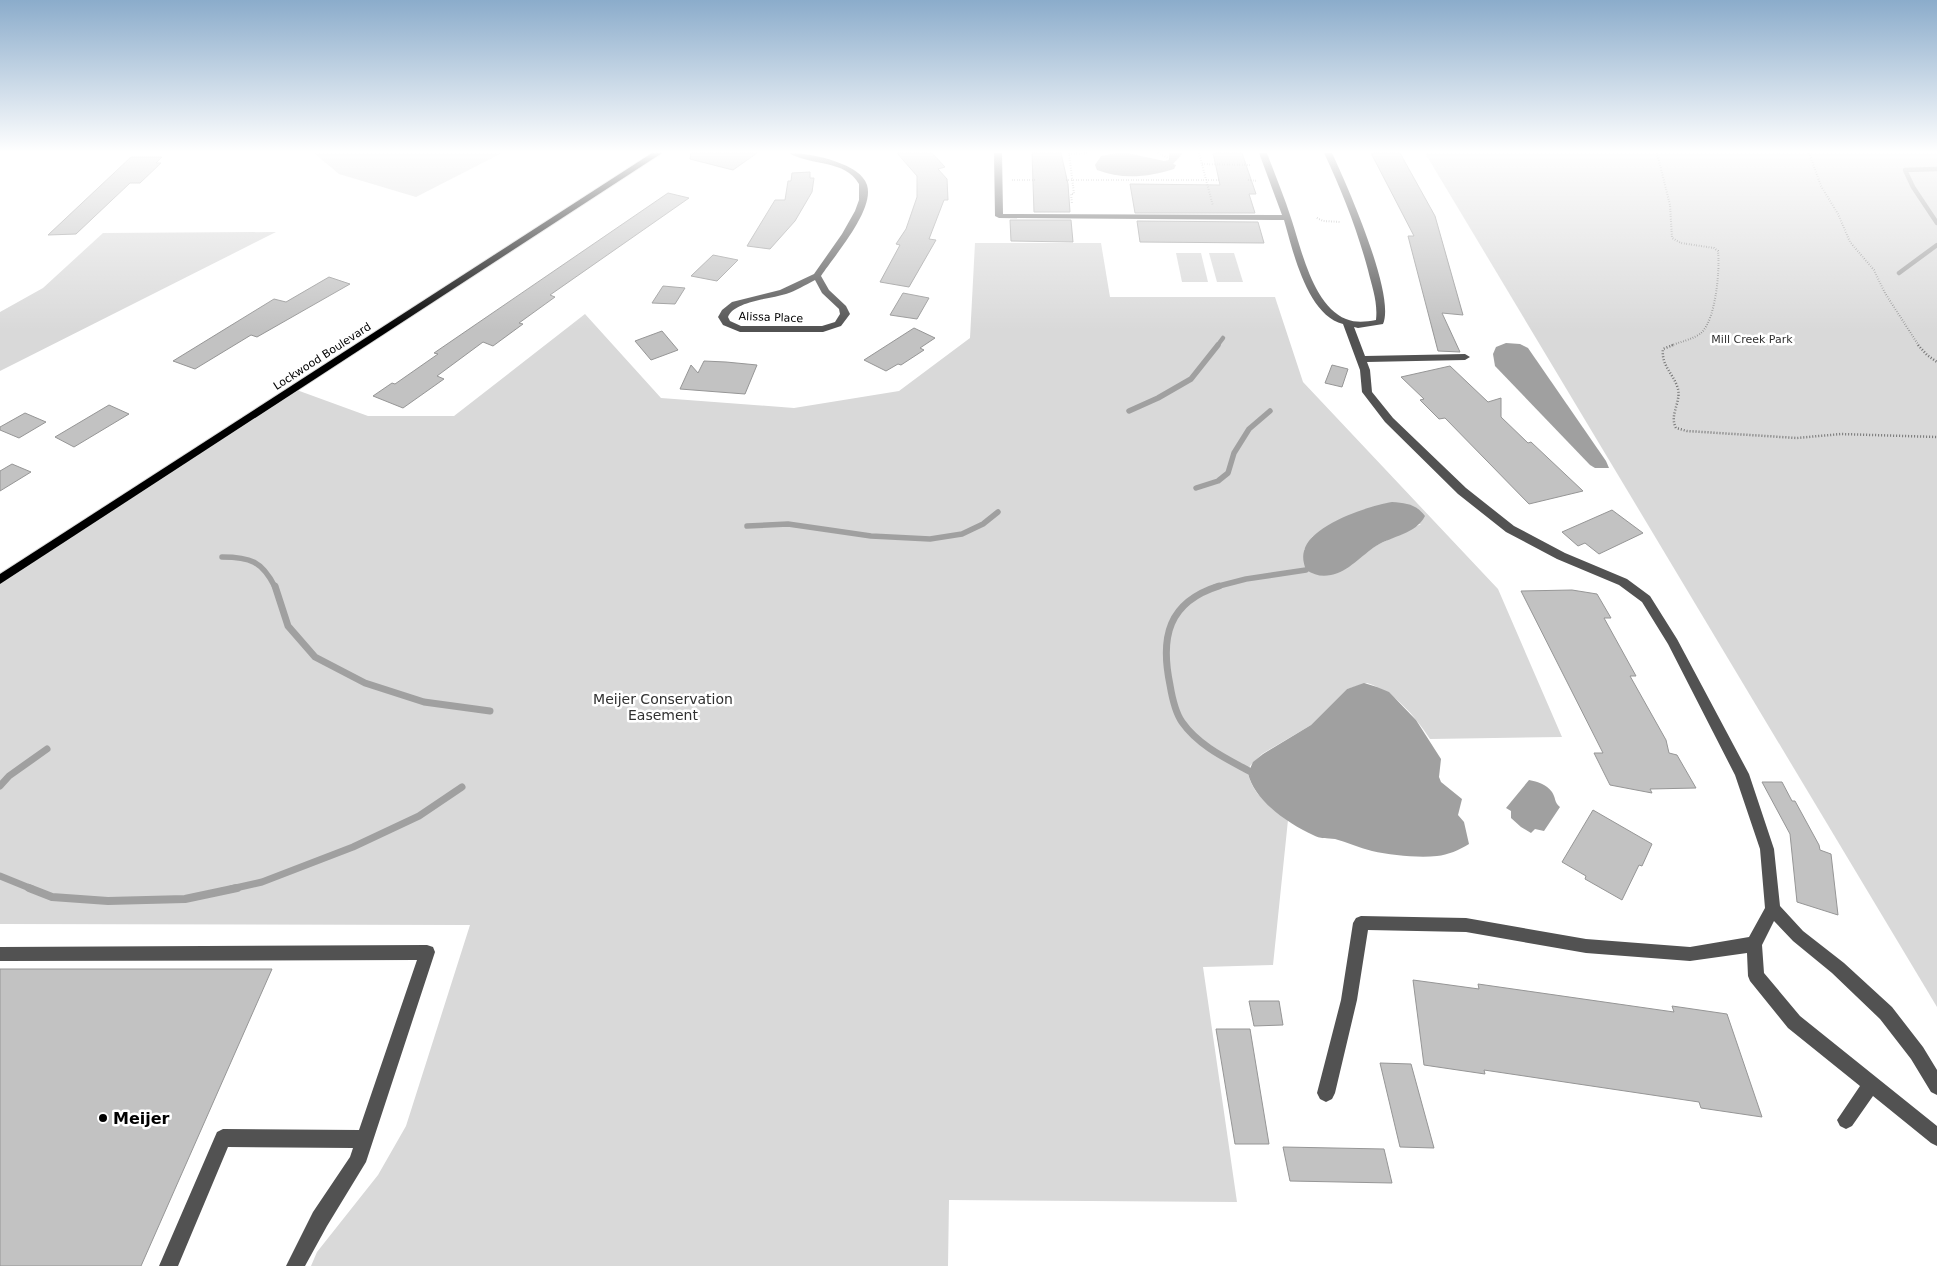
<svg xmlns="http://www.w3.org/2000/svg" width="1937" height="1266" font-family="'DejaVu Sans',sans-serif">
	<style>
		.green { fill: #d9d9d9; fill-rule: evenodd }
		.water { fill: #a0a0a0 }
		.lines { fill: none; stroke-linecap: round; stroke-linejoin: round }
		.stream-far3 { stroke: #a0a0a0; stroke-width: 4.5 }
		.stream-far2 { stroke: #a0a0a0; stroke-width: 5.5 }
		.stream-far1 { stroke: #a0a0a0; stroke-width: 7 }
		.stream { stroke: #a0a0a0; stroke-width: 8 }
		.building { fill: #c2c2c2; stroke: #969696 }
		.major-casing { stroke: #dbdbdb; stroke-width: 2 }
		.path-far1 { stroke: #747474; stroke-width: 2; stroke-dasharray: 0.5 2; stroke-linecap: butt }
		.path { stroke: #747474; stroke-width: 2.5; stroke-dasharray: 1 2; stroke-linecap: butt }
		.minor { fill: #525252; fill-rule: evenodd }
		.major { fill: #000; fill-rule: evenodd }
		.poi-dot { fill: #000; stroke: #fff; stroke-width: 2 }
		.labels { text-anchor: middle; stroke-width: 5; stroke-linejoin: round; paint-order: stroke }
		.far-street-label { font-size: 11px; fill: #000; stroke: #fff }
		.far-park-label { font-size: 11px; fill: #303030; stroke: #fff }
		.park-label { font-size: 14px; fill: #303030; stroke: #fff }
		.near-poi-label { font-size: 16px; font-weight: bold; fill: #000; stroke: #fff; text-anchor: start }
	</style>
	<rect width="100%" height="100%" fill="#fff"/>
	<g class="green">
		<path d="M314,153H502L416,197L339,174Z"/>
		<path d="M1425,153H1937V1007Z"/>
		<path d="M276,232L0,371V312L43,288L103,233Z"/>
		<path d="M975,243H1101L1110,297H1275L1303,382L1498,589L1562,737L1430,739C1414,715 1395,692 1367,683L1347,689L1311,725L1262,754L1250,766L1248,773C1252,794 1271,808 1288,820L1273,965L1203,967L1237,1202L949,1200L948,1266H311L317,1252L378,1175L406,1126L470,925L0,924V580L294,389L368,416H454L585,314L661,398L794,408L899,391L970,338ZM1337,521L1421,524L1377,545L1343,570L1304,550L1312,537Z"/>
		<path d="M1176,253H1201L1208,282H1182Z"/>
		<path d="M1209,253H1234L1243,282H1217Z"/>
	</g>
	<g class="water">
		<path d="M1117,153H1128L1164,161L1169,160V153H1183L1173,164L1176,165L1174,169C1149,177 1122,180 1097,170L1095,165L1101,156Z"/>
		<path d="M1506,343L1520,344L1528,348L1606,461L1609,468H1595L1590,465L1495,366L1493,354L1496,347Z"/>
		<path d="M1392,502C1406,503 1416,504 1425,516C1416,534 1392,536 1376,546C1362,555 1348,572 1331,575C1321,577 1315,575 1306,570C1304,564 1302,558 1304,551C1310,525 1368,506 1392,502Z"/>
		<path d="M1364,683L1377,687L1389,692L1416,720L1441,759L1439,777L1441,782L1462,799L1458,815L1464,822L1469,844C1459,850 1448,855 1437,856C1417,858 1391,855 1372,851C1359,848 1347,842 1335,839C1327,838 1320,839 1313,835C1289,824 1254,801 1248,773L1253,762L1263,754L1311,725L1347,689Z"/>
		<path d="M1529,780C1538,782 1546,784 1552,792C1556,798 1554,802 1560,807L1544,831L1535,829L1531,833L1521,827L1511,818V811L1506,808Z"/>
	</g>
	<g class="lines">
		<g class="stream-far3">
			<path d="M1937,169L1905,170L1913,187L1937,223"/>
			<path d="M1899,273L1937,245"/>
			<path d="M1217,346L1223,338"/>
		</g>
		<g class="stream-far2">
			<path d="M1129,411L1158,398L1191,379L1218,345"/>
			<path d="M1196,488L1218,481L1228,473L1234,453L1249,429L1270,411"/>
			<path d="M747,526L788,524L871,536L930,539L962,534L983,524L998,512"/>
			<path d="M222,557C250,557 262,561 275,587"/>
			<path d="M1215,587L1246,579L1306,570"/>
		</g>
		<g class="stream-far1">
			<path d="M275,586L288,626L315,657L365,683L424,702L490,711"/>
			<path d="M1219,586C1168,602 1160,637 1170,685C1172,697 1175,712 1182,722C1198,745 1225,758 1249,771"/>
			<path d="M0,786L9,776L47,749"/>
			<path d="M0,876L32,889"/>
			<path d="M231,889L262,882L353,847L419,816L462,787"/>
		</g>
		<path class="stream" d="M29,888L52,897L108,901L185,899L237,888"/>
	</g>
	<g class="building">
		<path d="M691,153H757L733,170L690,159Z"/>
		<path d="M897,153H932L945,167L938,169L947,179L948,200H944L929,239L936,240L909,287L880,282L900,245L896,244L906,229L917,197V176Z"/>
		<path d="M1032,153H1061L1068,184L1070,212H1034Z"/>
		<path d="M1213,153H1242L1256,194H1249L1255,213H1135L1130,184L1220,185Z"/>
		<path d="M1371,153H1400L1435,216L1463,315L1442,313L1460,352L1438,351L1408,236H1414Z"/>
		<path d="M131,157H162L156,163H161L140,183H130L76,234L48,235Z"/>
		<path d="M810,172V178H814L812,192L795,221L770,249L747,246L775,200H785L788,181H791L792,173Z"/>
		<path d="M668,193L689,198L550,295L555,297L519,323L523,324L493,346L483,342L437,376L444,379L403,408L373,396L392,383L395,384L438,354L434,353Z"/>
		<path d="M1010,220H1071L1073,242L1011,241Z"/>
		<path d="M1137,221L1258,222L1264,243L1140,242Z"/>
		<path d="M713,255L738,260L717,281L691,276Z"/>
		<path d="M329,277L350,284L257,337L251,335L195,369L173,361L274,299L286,302Z"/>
		<path d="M663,286L685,288L675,304L652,303Z"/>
		<path d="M903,293L929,298L917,319L890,315Z"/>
		<path d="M914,328L935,338L920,348L924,350L901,365L898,364L886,371L864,360Z"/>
		<path d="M662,331L678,350L651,360L635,341Z"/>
		<path d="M704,361L726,362L757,365L745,394L680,389L691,365L698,373Z"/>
		<path d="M1332,365L1348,369L1342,387L1325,383Z"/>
		<path d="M1450,366L1488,402L1501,398V417L1528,443L1531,442L1583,491L1529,504L1445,418L1439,419L1420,400L1424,399L1401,377Z"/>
		<path d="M109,405L129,414L74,447L55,437Z"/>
		<path d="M25,413L46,422L19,438L0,430V427Z"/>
		<path d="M12,464L31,472L0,491V471Z"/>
		<path d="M1612,510L1643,533L1599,554L1585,543L1578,546L1562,532Z"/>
		<path d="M1572,590L1597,594L1611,618H1604L1636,676H1630L1666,740L1669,753L1677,755L1696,788L1650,789L1652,793L1610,785L1594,753H1603L1521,591Z"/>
		<path d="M1762,782H1782L1792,801H1795L1819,845L1820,850L1831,854L1838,915L1797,902L1790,834Z"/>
		<path d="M1593,810L1652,844L1642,866L1639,865L1622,900L1585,879L1586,876L1562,862Z"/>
		<path d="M0,969H272L141,1266H0Z"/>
		<path d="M1413,980L1479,989L1478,984L1674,1012L1672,1006L1727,1014L1762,1117L1701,1108L1699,1102L1484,1070L1485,1074L1424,1065Z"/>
		<path d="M1249,1001H1279L1283,1025L1254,1026Z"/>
		<path d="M1216,1029H1250L1269,1144H1235Z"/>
		<path d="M1380,1063L1411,1064L1434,1148L1400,1147Z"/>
		<path d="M1283,1147L1384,1149L1392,1183L1290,1181Z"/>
	</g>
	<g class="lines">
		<g class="major-casing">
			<path id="major" d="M652,153H662L0,584V574Z"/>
		</g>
		<g class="path-far1">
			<path d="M1069,153L1074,194H1071L1072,204"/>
			<path d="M1158,153L1170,159"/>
			<path d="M1199,153L1213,206"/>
			<path d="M1657,153L1670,205L1672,238L1681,243L1714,248L1718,251C1720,269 1716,318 1702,332C1695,339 1679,342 1670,346"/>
			<path d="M1809,153L1821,186L1838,214L1850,242L1874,270L1885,293L1919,346"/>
			<path d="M1069,154L1088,153"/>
			<path d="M1202,164L1252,165"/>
			<path d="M1012,180H1036"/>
			<path d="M1066,180H1219"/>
			<path d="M1248,180L1258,181"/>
			<path d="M1317,218L1323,221L1341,222"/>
		</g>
		<g class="path">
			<path d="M1673,345L1663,349C1661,366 1674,374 1678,389C1681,403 1669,415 1676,428L1687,431L1797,438L1841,434L1937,437"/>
			<path d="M1918,345L1927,355L1937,362"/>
		</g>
		<g class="minor">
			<path d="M789,153C807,153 825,157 842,164C852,168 863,174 867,185C875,210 834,256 821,276L829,290L846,306L850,314L841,326L823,332H740L723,325L718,317L722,310L732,302L780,290L814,274L842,234L855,211L859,200V184C845,159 810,166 789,153ZM815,280L822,293L839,309L840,314L835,322L822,326H741L730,321L728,317C734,301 770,299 786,294C796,291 805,285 815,280Z"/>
			<path d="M994,153H1002L1003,214L1282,215L1259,153H1267C1275,175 1284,196 1291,218C1301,248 1313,306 1346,319C1356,323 1365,322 1376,320C1378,302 1372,287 1368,270C1357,229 1342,191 1324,153H1332C1346,183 1396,295 1383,324L1358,328L1354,327L1365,356L1465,354L1470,357L1465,360L1367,362L1370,370L1372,392L1393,418L1466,488L1514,526L1565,553L1627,579L1650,596L1677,639L1749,774L1774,849L1780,906L1803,931L1844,963L1892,1007L1923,1047L1937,1070V1095L1931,1092L1911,1059L1880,1019L1832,973L1793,941L1774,921L1762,945L1764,973L1800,1016L1937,1126V1146L1931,1143L1873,1096L1852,1126L1846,1129L1840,1126L1837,1120L1860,1086L1788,1028L1750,981L1748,976L1747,953L1690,961L1586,953L1466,932L1368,930L1357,1000L1335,1093L1332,1099L1326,1102L1320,1099L1317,1093L1341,1000L1353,923L1356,918L1361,916L1466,918L1586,939L1690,947L1749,937L1765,908L1760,849L1735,775L1668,644L1642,602L1619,585L1557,559L1506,532L1458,494L1385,422L1362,392L1360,370L1343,324C1307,315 1293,251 1284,220L999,218L995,216Z"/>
			<path d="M427,945L433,947L435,952L366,1162L327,1226L305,1266H286L313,1212L350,1157L353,1148L228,1147L178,1266H159L217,1132L223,1129L359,1130L417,960L0,961V947Z"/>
		</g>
		<use href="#major" class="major"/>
	</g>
	<linearGradient id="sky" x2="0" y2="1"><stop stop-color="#8baccb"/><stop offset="0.46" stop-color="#fff"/><stop offset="1" stop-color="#fff" stop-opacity="0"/></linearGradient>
	<rect width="1937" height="330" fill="url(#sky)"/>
	<circle class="poi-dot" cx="103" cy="1118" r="5"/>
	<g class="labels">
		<g class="far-street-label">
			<text transform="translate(771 317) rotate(2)" y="4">Alissa Place</text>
			<text transform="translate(322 356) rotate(-33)" y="4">Lockwood Boulevard</text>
		</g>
		<g class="far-park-label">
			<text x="1752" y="343">Mill Creek Park</text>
		</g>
		<g class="park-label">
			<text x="663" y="704">Meijer Conservation<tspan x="663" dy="16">Easement</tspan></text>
		</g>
		<g class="near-poi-label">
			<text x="113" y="1124">Meijer</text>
		</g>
	</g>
</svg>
